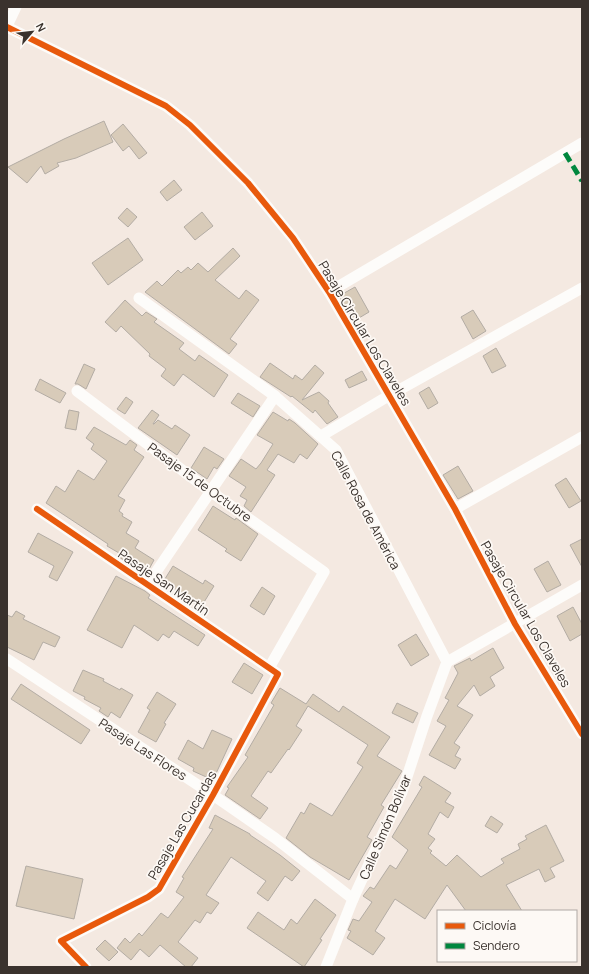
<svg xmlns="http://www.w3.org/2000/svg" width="589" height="974" font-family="Manrope,sans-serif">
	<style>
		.building { fill: #d8cbb9; stroke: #b3aca4 }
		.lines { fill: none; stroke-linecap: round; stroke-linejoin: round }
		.minor { stroke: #fdfcfa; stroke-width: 11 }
		.quiet { stroke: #00873e; stroke-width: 5; stroke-dasharray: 10 5; stroke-linecap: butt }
		.cycleway-casing { stroke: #fdf9f5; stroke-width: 8 }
		.cycleway { stroke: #e8590c; stroke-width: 6 }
		.labels { text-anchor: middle; stroke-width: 3.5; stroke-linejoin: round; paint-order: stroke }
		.street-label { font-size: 13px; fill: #3a322d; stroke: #fdf9f5 }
	</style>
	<rect width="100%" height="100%" fill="#f4e9e1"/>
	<g class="building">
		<path d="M104,121L113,142L76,158L57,163L59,166L45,174L41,166L27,183L8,167L64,139Z"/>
		<path d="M123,124L147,153L139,159L129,146L123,151L111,135Z"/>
		<path d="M174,180L182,190L167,201L160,192Z"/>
		<path d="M127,208L137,217L128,227L118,218Z"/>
		<path d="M202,212L213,226L195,240L184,227Z"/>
		<path d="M128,238L143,260L108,285L92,263Z"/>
		<path d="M233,248L240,256L215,280L239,299L246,290L259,300L230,339L237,344L229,354L145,292L157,281L162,286L178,270L181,273L188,267L191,270L198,263L208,272Z"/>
		<path d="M355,287L369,312L354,321L339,296Z"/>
		<path d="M125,300L142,316L146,312L157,319L154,322L184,343L179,349L195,361L199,355L228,375L214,397L183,374L174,386L161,376L166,369L149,356L150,354L121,326L116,332L105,322Z"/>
		<path d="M473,310L486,331L473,339L461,317Z"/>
		<path d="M496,348L506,366L492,373L483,356Z"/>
		<path d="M270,363L293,379L295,375L302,380L315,365L324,373L302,400L319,392L329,401L328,403L338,417L327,424L315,410L313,413L292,396L291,397L260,377Z"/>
		<path d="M84,364L95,369L86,389L78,384H75Z"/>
		<path d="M362,371L367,380L349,388L345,380Z"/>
		<path d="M40,379L66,393L60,403L35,390Z"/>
		<path d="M429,387L438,403L428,409L419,393Z"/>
		<path d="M238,393L260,406L253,417L231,403Z"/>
		<path d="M126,397L133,402L125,414L117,409Z"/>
		<path d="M69,410L79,412L76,430L65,428Z"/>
		<path d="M152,410L159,415L153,424H154L158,420L172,429L175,425L190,435L177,455L138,428Z"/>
		<path d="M273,412L288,421L289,419L295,423L318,444L307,459L300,454L294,463L278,454L267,470L275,475L251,512L244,506L247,500L240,496L246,487L229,476L241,459L256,469L261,463L273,444L257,435Z"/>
		<path d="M94,427L126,445L130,440L137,445L134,450L144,457L118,496L125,500L119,511L123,514L122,516L132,522L126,533L139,541L135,548L154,560L148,571L128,559L126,562L118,556L119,553L107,546L108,544L46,503L56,486L65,492L78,470L94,480L107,461L91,449L94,444L86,438Z"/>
		<path d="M204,447L224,459L217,469L214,467L207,479L191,468Z"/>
		<path d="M458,466L473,491L458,499L443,475Z"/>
		<path d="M566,478L581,501L569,508L555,485Z"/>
		<path d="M213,506L235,520L236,518L258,534L241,561L225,551L227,549L198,530Z"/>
		<path d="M38,533L73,552L57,581L49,577L54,566L28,552Z"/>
		<path d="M582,539V567L570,545Z"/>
		<path d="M548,561L561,585L547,592L534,569Z"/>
		<path d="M173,566L203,584L205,580L214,586L201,607L179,594L180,592L163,582Z"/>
		<path d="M116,576L145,591L150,595L148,598L205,635L198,646L174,631L169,638L163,634L158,641L134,625L122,648L87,630Z"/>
		<path d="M262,587L275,596L264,615L250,606Z"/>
		<path d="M573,607L582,624V634L570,641L557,616Z"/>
		<path d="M16,611L25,616L23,619L60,637L55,647L43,642L34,660L7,647V615L12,617Z"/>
		<path d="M416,634L429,655L411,666L398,645Z"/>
		<path d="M493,648L504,668L490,677L495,686L480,696L474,685L457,706L473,715L454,743L460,747L455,756L461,759L455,769L429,755L446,726L437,721L449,700L445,698L458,673L454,666L470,658L471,661Z"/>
		<path d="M244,663L263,675L252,694L232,682Z"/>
		<path d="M83,670L104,679L103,681L120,690L121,688L133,695L120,718L111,712L108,717L99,711L101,708L84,699L85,697L73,691Z"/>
		<path d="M21,684L90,730L81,744L11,699Z"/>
		<path d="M280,688L306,704L313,694L339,712L343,706L390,737L377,756L402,771L381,805L384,807L367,837L372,840L349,880L310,857L286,838L301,812L304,814L310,803L332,816L363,767L357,763L368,745L308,706L296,726L302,730L289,750L288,749L271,773L268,771L251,796L268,808L260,819L225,795L229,788L227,787L248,757L245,755L274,705L271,703Z"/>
		<path d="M157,692L176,704L164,723L166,724L156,742L138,732L150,710L147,708Z"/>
		<path d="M397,703L418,713L413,723L392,713Z"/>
		<path d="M212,730L232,739L213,780L193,771L194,768L178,759L188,740L203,749Z"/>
		<path d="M424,776L451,793L445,802L454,807L448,818L440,812L428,834L435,839L428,848L432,851L430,853L446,866L457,855L481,877L504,863L501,859L520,849L518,844L527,839L525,836L546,825L564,861L550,868L555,877L545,882L539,869L506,885L522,911H466L447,885L425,919L395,899L375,931L385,938L373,955L347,938L351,931L348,930L353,919L359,921L372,902L363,896L370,887L374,889L390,865L396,869L408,850L392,837L422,787L419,785Z"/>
		<path d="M215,815L250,834V835L280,855L300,871L292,881L285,876L268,901L257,893L266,881L231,857L206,895L219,903L211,914L207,912L200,923L195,920L178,942L198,958L191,967H186L160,945L149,957L140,949L131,960L117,948L125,938L130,943L139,933L142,936L161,913L168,918L184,897L176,892L184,878L182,877L213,829L209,828Z"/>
		<path d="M491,816L503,824L497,833L485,826Z"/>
		<path d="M26,866L83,879L74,919L16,906Z"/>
		<path d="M315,899L336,915L320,939L322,940L304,967L247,928L258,912L284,930L291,919L297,924Z"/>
		<path d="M105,940L118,952L109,961L96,949Z"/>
	</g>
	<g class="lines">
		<g class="minor">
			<path d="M7,26L16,7"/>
			<path d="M7,27L166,106L190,125L248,183L293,238L329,292L455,509L515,624L582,734"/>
			<path d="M329,292L582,143"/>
			<path d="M139,298L275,396L336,450L447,662"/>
			<path d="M77,391L210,491L324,572L269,668"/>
			<path d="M321,436L390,395L582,288"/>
			<path d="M37,509L278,674L213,795L159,889L148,897L61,941L86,967"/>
			<path d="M455,509L582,437"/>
			<path d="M148,584L275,396"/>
			<path d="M7,659L213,795L275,838L353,899"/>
			<path d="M447,662L582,585"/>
			<path d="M326,967L353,899L402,792L427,716L447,662"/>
		</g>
		<path class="quiet" d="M565,153L582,181"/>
		<g class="cycleway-casing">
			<g id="cycleway">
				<path d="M7,27L166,106L190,125L248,183L293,238L329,292L455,509L515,624L582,734"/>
				<path d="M37,509L278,674L213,795L159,889L148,897L61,941L86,967"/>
			</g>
		</g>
		<use href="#cycleway" class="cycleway"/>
	</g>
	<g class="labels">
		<g class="street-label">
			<text transform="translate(365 333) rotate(59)" y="5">Pasaje Circular Los Claveles</text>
			<text transform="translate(200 482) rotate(36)" y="5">Pasaje 15 de Octubre</text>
			<text transform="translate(366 510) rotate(62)" y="5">Calle Rosa de América</text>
			<text transform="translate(164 582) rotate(34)" y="5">Pasaje San Martín</text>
			<text transform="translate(526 614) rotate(60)" y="5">Pasaje Circular Los Claveles</text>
			<text transform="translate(143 749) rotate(33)" y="5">Pasaje Las Flores</text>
			<text transform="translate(182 825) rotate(-60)" y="5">Pasaje Las Cucardas</text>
			<text transform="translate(385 827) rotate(-67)" y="5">Calle Simón Bolívar</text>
		</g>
	</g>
	<rect width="589" height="974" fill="none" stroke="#3a322d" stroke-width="16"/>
	<rect x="437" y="910" width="140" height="52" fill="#fdf9f5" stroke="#afa9a5"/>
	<rect x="445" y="923" width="20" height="6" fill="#e8590c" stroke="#afa9a5"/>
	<text x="473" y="930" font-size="12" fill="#3a322d">Ciclovía</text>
	<rect x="445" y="943" width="20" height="6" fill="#00873e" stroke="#afa9a5"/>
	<text x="473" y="950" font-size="12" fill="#3a322d">Sendero</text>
	<g transform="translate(32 32) rotate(62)" stroke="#fdf9f5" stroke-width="3" paint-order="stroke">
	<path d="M0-3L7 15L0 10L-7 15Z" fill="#3a322d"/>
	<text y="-6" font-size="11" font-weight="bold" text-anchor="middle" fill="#3a322d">N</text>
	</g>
</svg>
